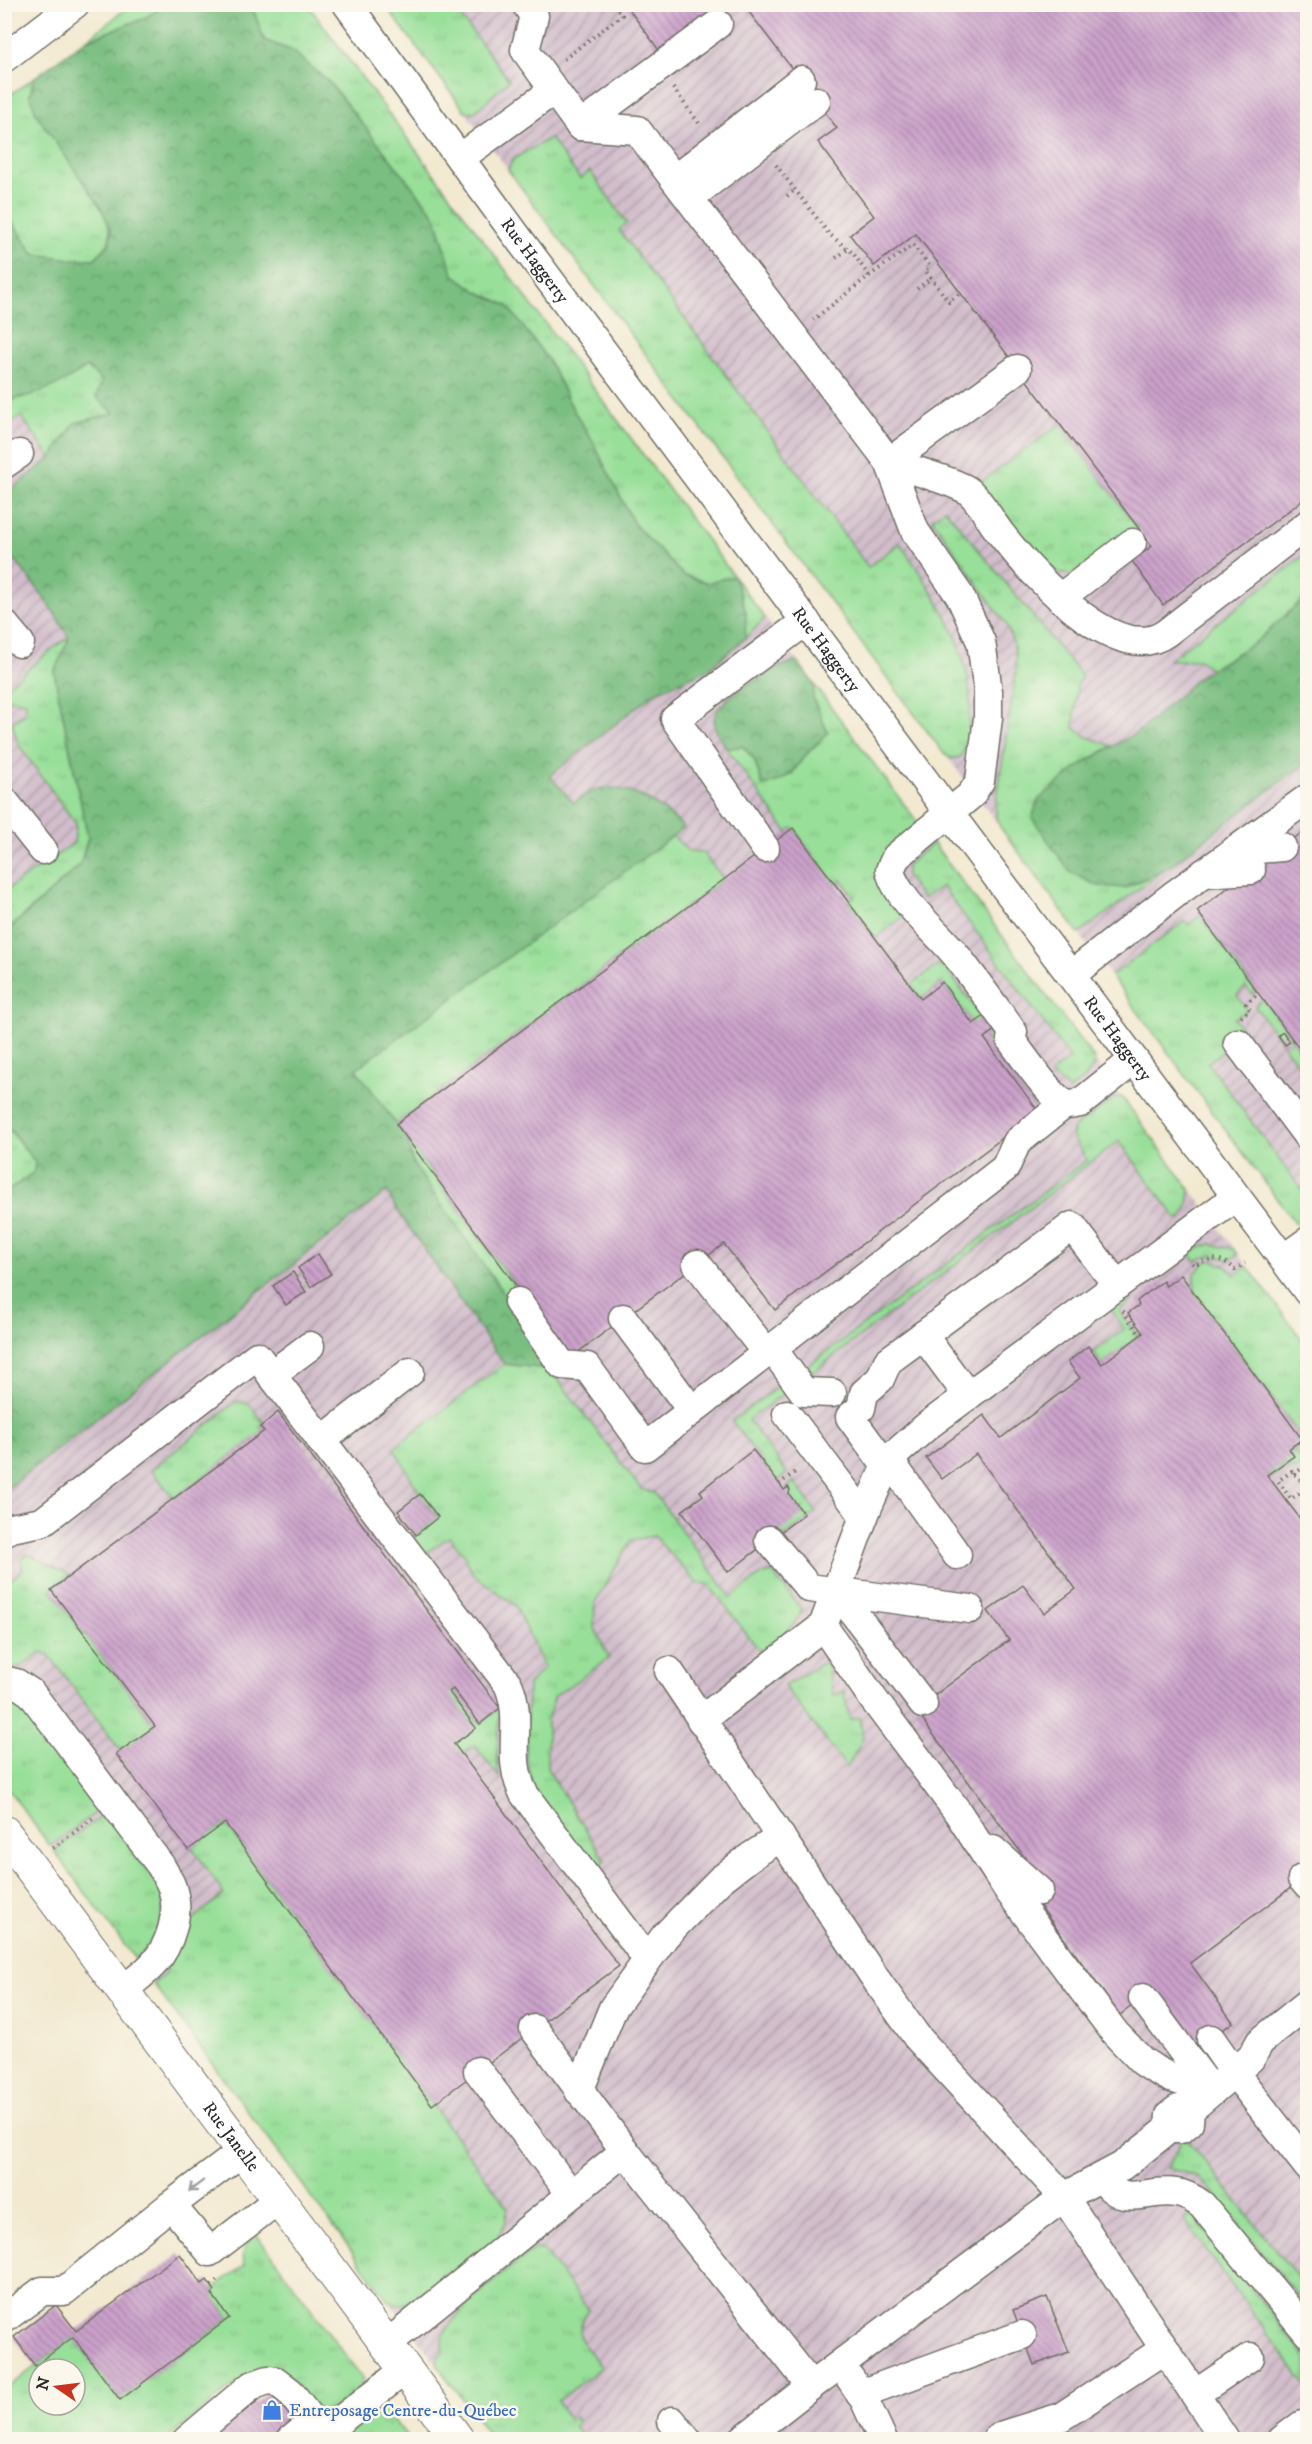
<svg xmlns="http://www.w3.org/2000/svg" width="1312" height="2444" font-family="'IM FELL DW Pica',serif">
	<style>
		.industrial { fill: url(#industrial-furrows) }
		.grass { fill: url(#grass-tufts); stroke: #628562; stroke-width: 1.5; fill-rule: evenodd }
		.forest { fill: url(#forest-crowns); stroke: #527456; stroke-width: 1.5 }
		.building { fill: url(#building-back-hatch) }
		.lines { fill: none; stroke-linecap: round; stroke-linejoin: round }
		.minor-casing { stroke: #716e65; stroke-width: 31 }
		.major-casing { stroke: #716e65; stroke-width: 35 }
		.path { stroke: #716e65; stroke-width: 4; stroke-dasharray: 1.5 4.5; stroke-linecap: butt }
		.minor { stroke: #fff; stroke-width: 28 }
		.major { stroke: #fff; stroke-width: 33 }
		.oneway { stroke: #a0a0a0 }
		.labels { text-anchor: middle; stroke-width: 5; stroke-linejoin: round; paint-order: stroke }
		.street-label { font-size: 18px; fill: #2b2b2b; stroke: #fbf7ec }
		.shop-label { font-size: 18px; fill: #366cbe; stroke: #fbf7ec; text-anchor: start }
	</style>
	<defs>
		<pattern id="industrial-furrows" width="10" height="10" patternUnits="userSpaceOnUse" patternTransform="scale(1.5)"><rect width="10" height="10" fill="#d1bdcb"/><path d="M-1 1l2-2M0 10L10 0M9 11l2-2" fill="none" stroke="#aa9aa5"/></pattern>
		<pattern id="grass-tufts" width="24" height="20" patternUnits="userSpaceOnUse" patternTransform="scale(1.5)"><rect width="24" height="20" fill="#98df99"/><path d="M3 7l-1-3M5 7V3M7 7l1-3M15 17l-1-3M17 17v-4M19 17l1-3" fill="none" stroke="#83c084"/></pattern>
		<pattern id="forest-crowns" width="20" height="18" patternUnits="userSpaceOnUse" patternTransform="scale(1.5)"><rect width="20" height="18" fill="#7abe81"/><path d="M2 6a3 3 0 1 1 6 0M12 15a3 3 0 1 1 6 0" fill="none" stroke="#649b6a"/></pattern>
		<pattern id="building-back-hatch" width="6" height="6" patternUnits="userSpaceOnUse" patternTransform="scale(1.5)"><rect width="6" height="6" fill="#cba1ca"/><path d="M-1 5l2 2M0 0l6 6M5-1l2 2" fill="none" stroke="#a583a4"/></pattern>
	</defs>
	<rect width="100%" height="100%" fill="#fbf7ec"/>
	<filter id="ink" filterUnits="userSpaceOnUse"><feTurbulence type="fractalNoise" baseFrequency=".0167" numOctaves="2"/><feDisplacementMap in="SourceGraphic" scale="12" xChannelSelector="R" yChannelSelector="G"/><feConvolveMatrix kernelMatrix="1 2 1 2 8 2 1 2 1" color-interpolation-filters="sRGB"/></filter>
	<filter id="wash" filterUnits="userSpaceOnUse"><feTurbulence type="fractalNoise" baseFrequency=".008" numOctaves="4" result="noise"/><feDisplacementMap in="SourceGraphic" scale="24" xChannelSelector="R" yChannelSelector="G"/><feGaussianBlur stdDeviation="1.35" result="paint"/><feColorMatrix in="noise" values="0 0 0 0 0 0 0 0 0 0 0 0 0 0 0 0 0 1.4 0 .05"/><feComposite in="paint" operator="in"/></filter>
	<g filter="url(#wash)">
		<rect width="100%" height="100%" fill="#f2e9d0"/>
		<g class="industrial">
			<path d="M385,5H1307V1240L1000,827Z"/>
			<path d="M21,416L51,458L5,494V427Z"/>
			<path d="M4,549L32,578L52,607L69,639L88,838L5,932Z"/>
			<path d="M765,618L1307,1346V2439H492L5,1785V1490L387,1191L355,1069L684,829L669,813L574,803L550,776L656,692L705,671L753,632Z"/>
		</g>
		<g class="grass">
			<path d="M131,5H166L143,19L86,40Z"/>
			<path d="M243,5H308L765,618L745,639L746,612L725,578L708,583L683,575L634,524L592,440L574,411L548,360L507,305L478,292L453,274L435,215L329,82L292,51L264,40L254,12Z"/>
			<path d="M385,5H452L509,80L475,112L465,111Z"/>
			<path d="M34,78L30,95C45,118 111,213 110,234C110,246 102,251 94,259H70L34,254L5,211L4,99Z"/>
			<path d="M550,138L580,179L590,171L627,223L619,230L868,567L900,543C937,598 976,651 969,721C968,734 967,746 960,757C951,760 948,758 942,751L508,170L513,159Z"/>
			<path d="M87,367L102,381L115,413L75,423L51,458L21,416L6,426L11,400C40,394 63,384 87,367Z"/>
			<path d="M1060,424L1137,527L1072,575L1058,573L1040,557L977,485Z"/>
			<path d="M945,509L1082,676L1077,685L1074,728L1088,737L1112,746L1079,766L1038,800L1125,888L1168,867L1079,934L1000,827L996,816V803L1016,672V657L1013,642L1006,624L932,519Z"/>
			<path d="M1307,553V596L1256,642L1211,669L1199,660H1169Z"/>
			<path d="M69,639L54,672L88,838L80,865L5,932V891L74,843L76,824L18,744L12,722L25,714L26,702L5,699V688L60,643Z"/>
			<path d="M814,684L919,824L891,846L906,914L876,938L848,901L854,897L842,880L835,884L793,828L787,832L727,749L742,746L754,759L763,786L792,774L804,757L828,733L813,698Z"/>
			<path d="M673,836L688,851L702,852L724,879L396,1124L355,1069Z"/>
			<path d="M933,843L1095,1060C1090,1076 1083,1081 1069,1090L1050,1074L1070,1058L942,886L923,899L906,876V866Z"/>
			<path d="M1200,915L1256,991L1252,994L1246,987L1237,995L1247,1010L1234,1019L1240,1026L1219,1040L1226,1049L1208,1063L1307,1197V1221L1303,1224L1295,1223L1111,976L1185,921L1189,925Z"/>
			<path d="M941,963L983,1017L973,1024L942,982L921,999L911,985Z"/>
			<path d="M1263,999L1307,1060V1077L1255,1006Z"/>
			<path d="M992,1032L1047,1104L1038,1111L984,1038Z"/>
			<path d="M1122,1097L1190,1189L1188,1206L1180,1219H1177L1119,1141L806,1377L801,1371L1087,1160L1072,1136L1073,1128L1114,1098Z"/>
			<path d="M4,1123L35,1162L34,1172L5,1193Z"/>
			<path d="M407,1139L514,1284L511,1304L413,1164Z"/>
			<path d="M1211,1244L1234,1249L1238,1254L1230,1260C1216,1255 1208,1254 1196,1261L1187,1252Z"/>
			<path d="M1212,1260L1226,1266L1235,1275L1247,1266L1307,1346V1452L1300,1441L1302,1438L1195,1294L1194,1274L1205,1262Z"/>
			<path d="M1130,1295L1133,1299L1119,1311L1138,1337L1102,1364L1093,1352L1124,1329L1111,1309Z"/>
			<path d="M504,1364L550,1369L641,1489L654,1493L731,1597L763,1574L772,1572L802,1610L796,1622L762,1654L709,1585L697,1583L654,1536L631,1540L595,1603L594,1626L609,1658L555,1696L547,1720V1768L605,1860L591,1873L534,1789L526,1759L528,1685L544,1667L515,1605L473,1574L464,1554L449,1537L425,1554L412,1539L438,1517L420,1494L394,1448Z"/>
			<path d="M784,1382L790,1389L748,1420L787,1473L776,1481L732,1421Z"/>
			<path d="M237,1401L248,1403L264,1423L260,1427L264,1431L174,1498L151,1470Z"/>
			<path d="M1291,1447L1303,1463L1295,1470L1292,1467L1288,1470L1285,1467L1270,1479L1267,1475L1293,1456L1289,1449Z"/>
			<path d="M794,1481L816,1512L783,1537L780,1532L790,1490L788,1487Z"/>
			<path d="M27,1554L70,1575L51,1590L155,1726L121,1751L48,1654L41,1652L20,1667L5,1666V1584L23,1570L21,1560Z"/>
			<path d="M826,1661L833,1695L844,1692L850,1719L860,1717L863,1739L847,1768L784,1686Z"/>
			<path d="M453,1689L480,1724L500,1708L497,1751L499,1777L474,1745L461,1754L454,1744L449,1692Z"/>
			<path d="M5,1693L24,1704L101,1809L50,1846L5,1785Z"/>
			<path d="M106,1813L159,1886C170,1913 156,1942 135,1959L54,1851Z"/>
			<path d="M225,1823L508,2208L505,2224L495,2241L409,2303L400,2304L389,2301L153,1984L163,1976L186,1925L224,1894L192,1847Z"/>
			<path d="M1184,2135L1307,2289V2305L1301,2300L1207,2185L1196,2176L1167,2168L1178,2149L1181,2137Z"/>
			<path d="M1194,2215L1307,2359V2388L1184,2219Z"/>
			<path d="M256,2234L363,2379L356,2393L330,2411L318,2409L282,2370L261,2367L237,2383L167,2439L5,2440V2390L73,2337L120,2399L229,2318L212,2294L215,2291L213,2288L245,2265C240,2250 245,2244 256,2234ZM39,2369H75V2405H39Z"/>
			<path d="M536,2249L543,2250L589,2310C570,2337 584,2346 602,2367L557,2401L569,2420L574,2417L578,2423L574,2426L584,2439H492L437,2365L438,2356L444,2352C442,2344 443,2335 447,2329C463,2305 511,2264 536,2249Z"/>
			<path d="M385,2408L409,2439L345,2440L352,2425Z"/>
		</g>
		<g class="forest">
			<path d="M166,5H243L254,12L264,40L292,51L329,82L435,215L453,274L478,292L507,305L548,360L574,411L592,440L634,524L683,575L708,583L734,576L746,612L745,639L705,671L656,692L550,776L574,803C579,799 584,795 590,792C621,777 664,807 684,828L356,1069L407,1139L413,1164L511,1304L550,1369L504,1364L395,1207L387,1191L5,1490V1193L34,1172L35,1162L5,1123V933L80,865L88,838L54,672L69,638C51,605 30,577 5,549V494L51,458L75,423L114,413L96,397L102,381L87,367C63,384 40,394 11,400L5,427L4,211L34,254L70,259H94L109,245L111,231L102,209L36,114L30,95L34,78L86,40L143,19Z"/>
			<path d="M1307,596V762L1168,867L1125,888L1098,886L1070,872L1032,818L1038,800L1079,766L1141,730L1200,676L1256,642Z"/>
			<path d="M797,661L814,684L813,698L828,733C820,741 811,748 804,757C789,775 788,780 763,786L754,759L742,746L727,749C722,740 713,730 714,719C717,698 777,665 797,661Z"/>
		</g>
		<g id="blocks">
			<g class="building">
				<path d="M625,4H725L661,53Z"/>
				<path d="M743,4H1308V496L1163,605L1132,561L1152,546L916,234L874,266L850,235L874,216L818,142L837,128Z"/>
				<path d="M793,828L921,999L942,982L973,1024L986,1015L996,1029L984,1038L1038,1111L775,1310L724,1244L570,1358L396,1124Z"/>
				<path d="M1308,828V1060L1197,911Z"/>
				<path d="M1283,1032L1290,1042L1285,1045L1278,1035Z"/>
				<path d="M318,1254L331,1274L311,1287L298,1268Z"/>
				<path d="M293,1272L306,1292L286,1305L273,1286Z"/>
				<path d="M1181,1275L1302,1439L1289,1449L1294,1456L1267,1475L1308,1529V1875L1190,1963L1233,2022L1194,2052L1150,1992L1120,2015L1032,1895L1045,1885L915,1710L1009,1640L988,1611L1023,1585L1044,1613L1076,1589L976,1454L942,1479L926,1458L984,1415L1001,1438L1080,1378L1068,1362L1088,1346L1102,1364L1143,1333L1128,1313L1139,1305L1137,1301L1163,1281L1166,1286Z"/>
				<path d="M278,1412L500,1708L480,1724L453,1689L449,1692L476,1728L454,1744L619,1966L432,2105L225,1823L188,1850L116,1754L155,1726L51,1590L264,1431L260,1427Z"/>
				<path d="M753,1450L784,1490L788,1487L790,1490L789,1494L804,1514L728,1572L682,1511L703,1495L700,1491Z"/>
				<path d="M420,1494L438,1517L416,1535L398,1511Z"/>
				<path d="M180,2254L202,2284L207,2280L215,2291L212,2294L229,2318L120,2400L73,2337L35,2366L14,2337L56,2305L76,2331Z"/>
				<path d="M1047,2297L1069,2352L1034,2365L1013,2310Z"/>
				<path d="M270,2391L294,2421L271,2440H209Z"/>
			</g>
		</g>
	</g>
	<g filter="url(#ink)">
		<use href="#blocks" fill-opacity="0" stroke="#716e65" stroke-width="1.5"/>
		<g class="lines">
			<g class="minor-casing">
				<g id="minor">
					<path id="s1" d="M347,4L516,235L1308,1292"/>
					<path d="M526,4L534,16L525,50L580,126L637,130L889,462L915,531L960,596L981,642L988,691V718L980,781L971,795L896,857L890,870C895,897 937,932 955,954C975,979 994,1006 1013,1032L1011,1040C1021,1053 1052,1099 1066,1104C1071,1106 1075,1104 1080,1103L1134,1060"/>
					<path d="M4,58L75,4"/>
					<path d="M580,126L718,24"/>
					<path d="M460,158L554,90"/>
					<path d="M675,179L801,80"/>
					<path d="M689,198L816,101"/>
					<path d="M889,462C911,470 948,479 967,490C978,497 992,523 1001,534C1029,570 1116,669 1166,633L1308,524"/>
					<path d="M889,462L1017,369"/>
					<path d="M4,464L19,454"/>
					<path d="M1060,598L1132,543"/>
					<path d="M4,624L20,643"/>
					<path d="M4,801L43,850"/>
					<path d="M765,848L675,719L806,621"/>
					<path d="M1234,851L1282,847"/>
					<path d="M1204,873L1251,870"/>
					<path d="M1071,975L1175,894L1308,798"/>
					<path d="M1238,1043L1308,1137"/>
					<path d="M1283,1259L1308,1241"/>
					<path d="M697,1264L766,1352"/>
					<path d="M518,1302L562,1365L587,1367L645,1447L1005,1168L1017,1142L1065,1104"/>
					<path d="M623,1318L692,1411"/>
					<path d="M923,1335L968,1396"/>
					<path d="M772,1348L804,1392L832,1393"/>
					<path d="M271,1375L310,1346"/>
					<path d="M787,1414L864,1516"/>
					<path d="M321,1441L410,1372"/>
					<path d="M890,1461L957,1555"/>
					<path d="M886,1466L850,1417L861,1408L864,1393L880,1379L888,1361L1072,1226L1117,1285"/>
					<path d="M4,1532L11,1528L42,1522L257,1356L508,1684C525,1722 504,1755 524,1794L647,1959"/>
					<path d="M769,1540L809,1588L970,1609"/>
					<path d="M837,1591L923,1704"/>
					<path d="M669,1671L877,1981L917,2037L1064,2197L811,2386"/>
					<path d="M4,1680L16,1683L31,1693L161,1866C165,1874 171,1882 173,1891C180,1913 170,1945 155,1962C146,1973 133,1981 123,1990"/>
					<path d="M701,1720L823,1626"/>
					<path d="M993,1850L1039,1891"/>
					<path d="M1302,1879L1308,1886"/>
					<path d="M1143,1998L1212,2091"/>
					<path d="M534,2029L625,2151L811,2386L742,2440"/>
					<path d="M1211,2039L1234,2072L1308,2167"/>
					<path d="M478,2071L571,2194"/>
					<path d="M579,2091L613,2008L665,1936L720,1880L750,1857L781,1837"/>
					<path d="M1212,2091L1171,2078L1154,2069L1142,2061L1115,2033L1008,1890L957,1811L874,1700L823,1626L866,1511L884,1470L894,1455L927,1426L1236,1197"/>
					<path d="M1197,2104L1251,2058L1260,2042L1308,2003"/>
					<path d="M1169,2129L1170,2115L1178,2109L1190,2110L1189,2123L1181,2129H1169L1122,2166L1064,2197L1225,2440"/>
					<path d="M243,2151L171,2205L210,2252L279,2199"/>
					<path d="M1102,2178C1124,2210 1146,2188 1176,2193C1186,2194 1194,2199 1202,2205L1308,2333"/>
					<path d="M4,2319L42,2291H64L171,2205"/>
					<path d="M387,2344L625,2151"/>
					<path d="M850,2378L864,2399L883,2440"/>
					<path d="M860,2394L1022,2335"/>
					<path d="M1195,2394L1250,2357"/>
					<path d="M672,2421L687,2440"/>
					<path d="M324,2433L406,2369"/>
					<path d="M187,2440L251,2386L268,2380L276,2381L290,2392L328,2440"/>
					<path d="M291,2440L314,2421"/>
					<path d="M996,2440L1003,2435L1061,2417L1165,2349"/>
					<path d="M1282,2440L1302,2425"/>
				</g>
			</g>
			<g class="major-casing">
				<g id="major">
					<path id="s2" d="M4,1832L458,2440"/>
				</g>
			</g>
			<g class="path">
				<path d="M564,59L622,15L614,4"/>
				<path d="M673,88L701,126"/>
				<path d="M776,165L829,234L853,253L869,276L813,320"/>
				<path d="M787,196L795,190"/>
				<path d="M836,258L848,249"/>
				<path d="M869,276L913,245L930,266L925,270L949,302L960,293"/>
				<path d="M917,289L931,278"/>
				<path d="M1241,1017L1250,1010L1246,1004L1258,993"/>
				<path d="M1192,1263L1194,1265C1209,1257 1223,1256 1235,1270L1245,1263"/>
				<path d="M1123,1311L1140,1335"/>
				<path d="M1298,1442L1308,1456"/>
				<path d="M1294,1474L1308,1464"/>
				<path d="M1308,1478L1302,1482L1306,1487L1299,1493L1308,1505"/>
				<path d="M779,1484L798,1470"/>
				<path d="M1299,1493L1291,1499L1278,1481L1292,1471L1302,1482"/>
				<path d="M1308,1508L1301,1513L1308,1520"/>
				<path d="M53,1848L93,1818"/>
				<path d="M211,2285L219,2279"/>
			</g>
			<use href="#minor" class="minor"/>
			<use href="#major" class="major"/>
		</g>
		<defs><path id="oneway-shaft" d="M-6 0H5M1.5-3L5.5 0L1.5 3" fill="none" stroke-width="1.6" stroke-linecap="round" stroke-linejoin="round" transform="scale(1.5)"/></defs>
		<use class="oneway" href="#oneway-shaft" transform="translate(196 2186) rotate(143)"/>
	</g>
	<defs>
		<g id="shop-bare" transform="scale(1.62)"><path d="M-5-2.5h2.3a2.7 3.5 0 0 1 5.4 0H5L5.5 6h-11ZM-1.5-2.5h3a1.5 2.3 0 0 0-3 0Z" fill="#3f7fe0" stroke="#fbf7ec" stroke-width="2.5" paint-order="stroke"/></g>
	</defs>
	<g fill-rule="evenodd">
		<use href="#shop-bare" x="272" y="2410"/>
	</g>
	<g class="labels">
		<g class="street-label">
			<text dy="6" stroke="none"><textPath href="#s1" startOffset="318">Rue Haggerty</textPath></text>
			<text dy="6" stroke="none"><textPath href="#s1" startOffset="804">Rue Haggerty</textPath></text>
			<text dy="6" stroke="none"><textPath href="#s1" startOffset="1290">Rue Haggerty</textPath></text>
			<text dy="6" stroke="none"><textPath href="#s2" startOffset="380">Rue Janelle</textPath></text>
		</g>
		<g class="shop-label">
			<text x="289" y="2416">Entreposage Centre-du-Québec</text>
		</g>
	</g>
	<rect width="1312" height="2444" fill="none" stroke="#fbf7ec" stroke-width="24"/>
	<g transform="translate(57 2387) rotate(284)"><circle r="28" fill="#fbf7ec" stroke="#a8a59f" stroke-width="1.5"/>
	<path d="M0-4.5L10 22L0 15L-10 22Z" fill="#c8321e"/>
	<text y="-9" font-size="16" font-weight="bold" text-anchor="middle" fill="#2b2b2b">N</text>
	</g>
</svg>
